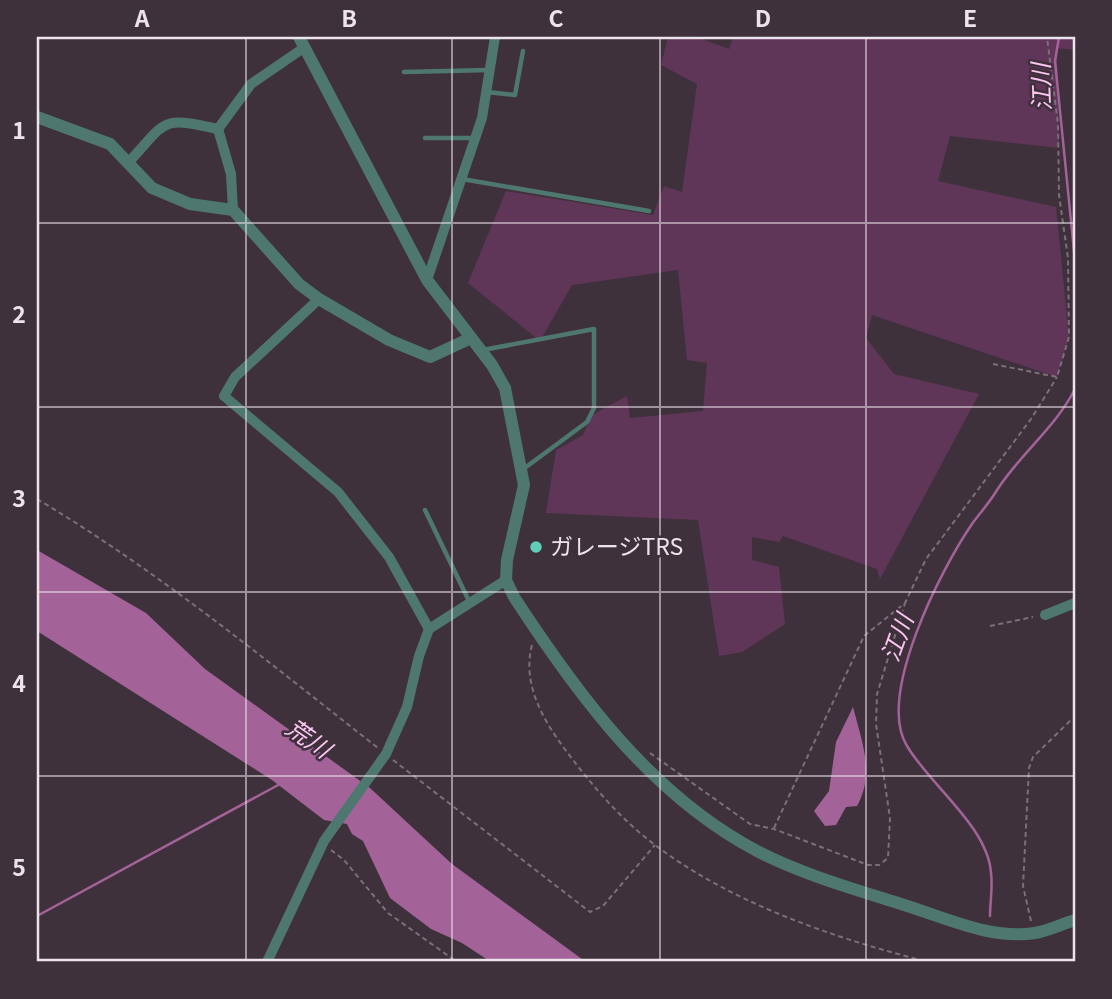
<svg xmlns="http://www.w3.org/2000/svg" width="1112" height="999" font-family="Georgia,'Noto Sans JP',serif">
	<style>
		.green { fill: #5f3658 }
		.water { fill: #a36398 }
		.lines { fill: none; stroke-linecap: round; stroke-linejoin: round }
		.stream { stroke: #a36398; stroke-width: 2.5 }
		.path { stroke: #7b6f78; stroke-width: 2; stroke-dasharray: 5 3.5; stroke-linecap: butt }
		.service { stroke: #4e786f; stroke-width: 4.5 }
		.minor { stroke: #4e786f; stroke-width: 10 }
		.tertiary { stroke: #4e786f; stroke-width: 12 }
		.grid { fill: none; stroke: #ede4eb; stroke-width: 2; stroke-opacity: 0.55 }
		.poi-dot { fill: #5eceb8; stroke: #3f313c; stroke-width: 2.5 }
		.labels { text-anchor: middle; stroke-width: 5; stroke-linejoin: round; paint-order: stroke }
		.poi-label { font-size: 23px; fill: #ede4eb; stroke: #3f313c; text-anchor: start }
		.water-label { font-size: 24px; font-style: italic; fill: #fdc6f2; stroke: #3f313c }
		.neatline { fill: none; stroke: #ede4eb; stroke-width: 2.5 }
		.grid-label { font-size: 23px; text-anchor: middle; font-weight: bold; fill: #ede4eb }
	</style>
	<rect width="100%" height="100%" fill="#3f313c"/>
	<path class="green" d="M668,37H696L729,49L733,37H1075V50L1057,48L1059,148L950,136L938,181L1056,207L1069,337L1057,377L872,315L866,338L894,374L979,394L880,579L877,569L783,536L779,542L752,537V560L779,567L785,624L742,652L719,656L698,520L546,513L556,450L583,435L592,415L627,396L630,418L703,411L707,363L687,360L678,270L572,285L540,341L468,283L506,191L653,215L664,186L682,192L697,84L661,65Z"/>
	<g class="water">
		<path d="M37,550L146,613L205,669L370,788L452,864L586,962H491L462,943L431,929L390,898L363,841L352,834L347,824L324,820L272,780L37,631Z"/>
		<path d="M853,707C862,742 875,774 857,806L846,807L836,825L825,826L814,811L829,791L836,742Z"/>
	</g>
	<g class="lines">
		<g class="stream">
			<path d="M1059,37L1055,61L1075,261"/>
			<path d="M37,916L280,784"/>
			<path d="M990,916C990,902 993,887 991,873C988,827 930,785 907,746C876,696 941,569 972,524C980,513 990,502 997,490C1020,454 1055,428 1075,389"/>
		</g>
		<g class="path">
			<path d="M993,364L1057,377L1069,337L1068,258L1059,195L1058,124L1047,37"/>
			<path d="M37,499C158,571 267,661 378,748"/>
			<path d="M990,626L1033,617"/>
			<path d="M532,645C522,683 542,718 564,748C590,783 619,818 655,845C733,904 834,938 928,962"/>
			<path d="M650,753L750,824L774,829L868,865H879L888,858L890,818L876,724L877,694L905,603"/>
			<path d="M393,760L590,912L603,906L655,845"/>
			<path d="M774,828L864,636L905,603L926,559L1031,419L1057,377"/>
			<path d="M331,850L344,860L388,913L457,962"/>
			<path d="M1031,921L1023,886L1029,768L1033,757L1070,721L1075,722"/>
			<path d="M1073,962L1075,961"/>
		</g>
		<g class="service">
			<path d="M404,72L489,70"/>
			<path d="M487,92L515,95L523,51"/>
			<path d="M425,138H473"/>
			<path d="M462,179L649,211"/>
			<path d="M483,350L594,329V408L587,422L522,470"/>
			<path d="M425,510L469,601"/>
		</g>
		<g class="minor">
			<path d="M218,129L251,84L305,47"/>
			<path d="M218,129L231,174L233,210"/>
			<path d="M128,163C168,120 159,116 218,129"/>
			<path d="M427,280L482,118L495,37"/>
			<path d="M319,299L235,377L224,396L338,492L389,557L429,629"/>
			<path d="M1045,615L1075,603"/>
			<path d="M267,962L324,841L386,754L407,707L419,656L429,629L506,580"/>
		</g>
		<g class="tertiary">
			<path d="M299,37L427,280L492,365L505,388L524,485L507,560L506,580L514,597C578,695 651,795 757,851C798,873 857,890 901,904C944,917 990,940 1035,933C1048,931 1062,924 1075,920"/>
			<path d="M37,117L110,144L152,188L190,204L233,210L299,284L319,299L389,340L430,357L471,338"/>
		</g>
	</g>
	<path class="grid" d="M246,37V962M452,37V962M660,37V962M866,37V962M37,223H1075M37,407H1075M37,592H1075M37,776H1075"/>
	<circle class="poi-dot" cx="536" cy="547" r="7"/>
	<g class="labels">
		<g class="poi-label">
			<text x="550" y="555">ガレージTRS</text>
		</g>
		<g class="water-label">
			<text transform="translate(1042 87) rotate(-92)" y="8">江川</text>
			<text transform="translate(898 638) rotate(-70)" y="8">江川</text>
			<text transform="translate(308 739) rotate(35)" y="8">荒川</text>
		</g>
	</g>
	<rect width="1112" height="999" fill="none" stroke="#3f313c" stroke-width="77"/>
	<rect x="38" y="38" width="1036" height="922" class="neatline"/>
	<g class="grid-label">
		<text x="142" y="27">A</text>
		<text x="349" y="27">B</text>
		<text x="556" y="27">C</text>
		<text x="763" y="27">D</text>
		<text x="970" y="27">E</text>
		<text x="19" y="139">1</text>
		<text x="19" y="323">2</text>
		<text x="19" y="507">3</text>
		<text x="19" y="692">4</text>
		<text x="19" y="876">5</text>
	</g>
</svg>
